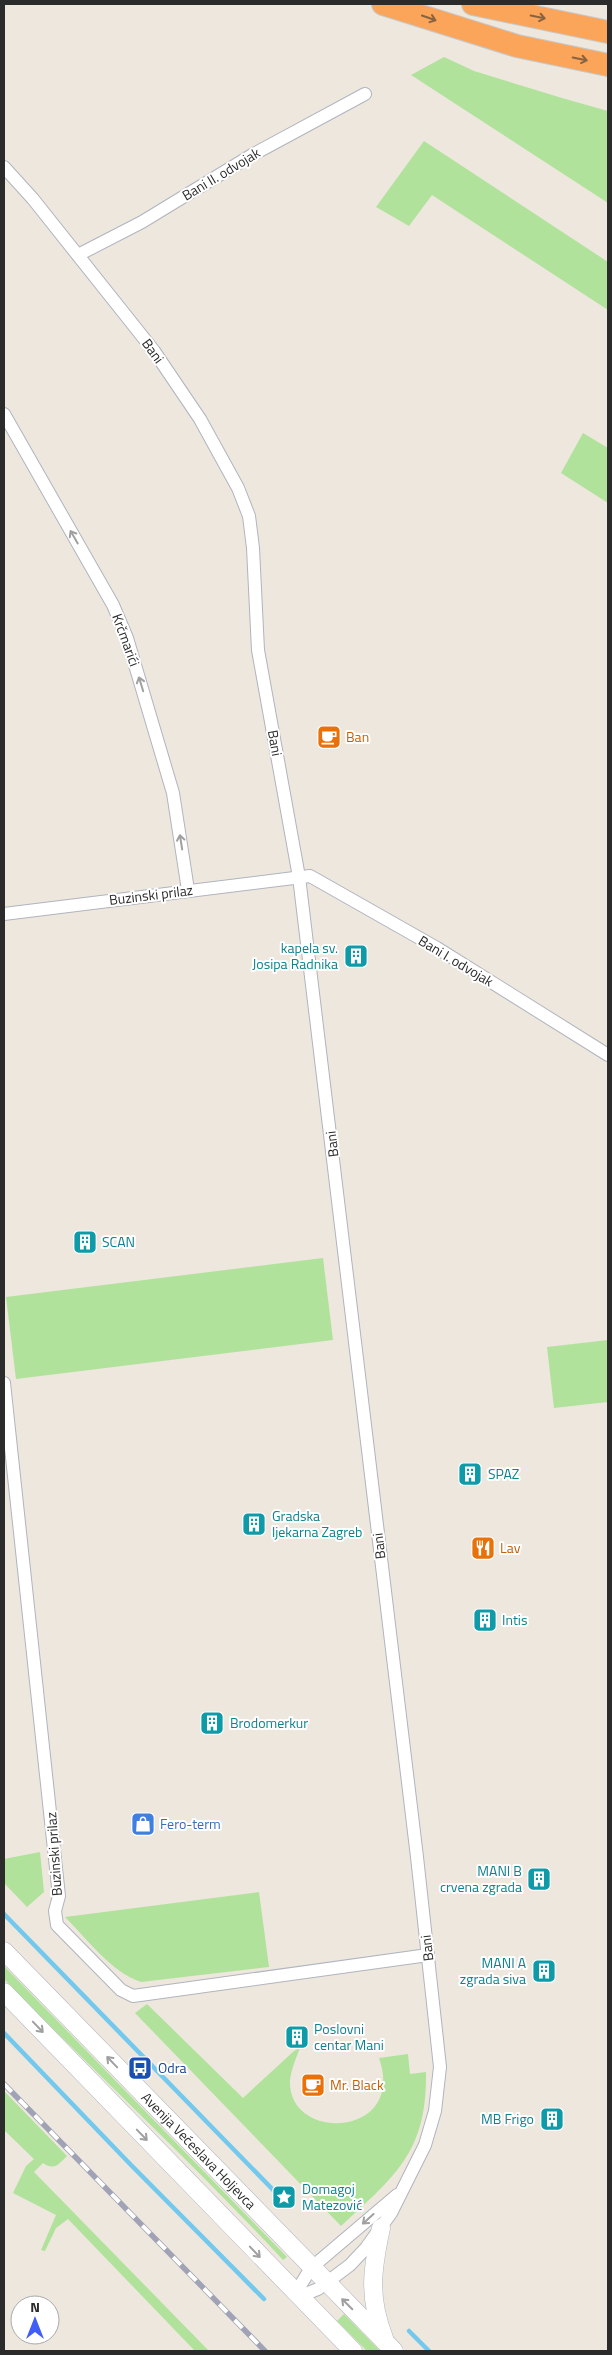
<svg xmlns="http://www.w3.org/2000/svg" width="612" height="2355" font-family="'Titillium Web',sans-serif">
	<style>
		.green { fill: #b1e29b }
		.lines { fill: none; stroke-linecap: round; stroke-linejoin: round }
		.stream { stroke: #73c8ed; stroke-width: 4.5 }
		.street-casing { stroke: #b1b4be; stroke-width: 14 }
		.secondary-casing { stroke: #b1b4be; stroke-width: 19 }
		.highway-casing { stroke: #c8c8c8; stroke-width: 24 }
		.street { stroke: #fff; stroke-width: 12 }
		.secondary { stroke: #fff; stroke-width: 18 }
		.highway { stroke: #fba55a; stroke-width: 22 }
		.rail-casing { stroke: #a0a3b5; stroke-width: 5.5 }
		.rail { stroke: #fff; stroke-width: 4; stroke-dasharray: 11; stroke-linecap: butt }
		.oneway { stroke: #896240 }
		.oneway2 { stroke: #a0a0a0 }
		.labels { text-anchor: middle; stroke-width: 4; stroke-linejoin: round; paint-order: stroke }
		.street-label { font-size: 14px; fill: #2b2b2b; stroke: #fff }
		.food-label { font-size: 14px; fill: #c56008; stroke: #fff; text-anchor: start }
		.culture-label { font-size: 14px; fill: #0d838f; stroke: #fff; text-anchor: start }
		.shop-label { font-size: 14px; fill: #366cbe; stroke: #fff; text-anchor: start }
		.transit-label { font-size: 14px; fill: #164399; stroke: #fff; text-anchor: start }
	</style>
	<rect width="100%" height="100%" fill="#ede7de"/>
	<g class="green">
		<path d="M444,57L474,71L562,98L608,111V203L411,75Z"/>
		<path d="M424,141L608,262V310L432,195L409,226L376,207Z"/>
		<path d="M583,433L608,448V503L561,473Z"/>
		<path d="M323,1258L333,1340L16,1379L6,1297Z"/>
		<path d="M608,1340V1402L554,1408L547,1347Z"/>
		<path d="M40,1852L44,1892L27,1907L4,1883V1859Z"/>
		<path d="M259,1892L269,1967L141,1982C111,1972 87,1939 65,1917Z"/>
		<path d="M4,1966L287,2257L283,2260C193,2163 96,2074 4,1979Z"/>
		<path d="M147,2004L243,2098L294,2051L300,2048C296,2058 291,2070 290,2081C288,2143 407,2138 379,2058L408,2054L410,2074L426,2072C427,2152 396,2175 341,2226L135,2013Z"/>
		<path d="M4,2091L67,2156C59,2164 54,2171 43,2163L34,2172L209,2351H195L68,2219L56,2228L45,2251L41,2250L56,2215L13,2193L26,2166L34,2159L4,2130Z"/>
		<path d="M344,2314L380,2351H367L337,2321Z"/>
	</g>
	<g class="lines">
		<g class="stream">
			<path d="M4,1914L280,2197"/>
			<path d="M4,2033L131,2165L264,2299"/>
			<path d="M409,2331L429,2351"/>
		</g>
		<g class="street-casing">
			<g id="street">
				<path d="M4,167L33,199L154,351L200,419L238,488L249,516L253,548L258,650L299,877L417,1857L440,2067L435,2111L425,2145L391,2213L366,2248L350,2265L318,2289L308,2293L295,2294"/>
				<path d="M78,255L142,222L252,155L365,94"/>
				<path d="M4,414L113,605L127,638L173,793L188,890"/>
				<path d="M4,914L310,876L437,948L608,1055"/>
				<path d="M4,1383L59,1896L55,1911L57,1925L121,1990L133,1996L428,1955"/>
				<path d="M295,2294L311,2268L397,2195"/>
			</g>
		</g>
		<g class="secondary-casing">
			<g id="secondary">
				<path id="s1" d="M4,1951L394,2351"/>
				<path d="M4,1992L353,2351"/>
				<path d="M381,2228C372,2270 368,2297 384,2338"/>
			</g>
		</g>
		<g class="highway-casing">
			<g id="highway">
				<path d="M383,4L517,46L608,65"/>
				<path d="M473,4L608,32"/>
			</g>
		</g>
		<use href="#street" class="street"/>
		<use href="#secondary" class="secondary"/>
		<use href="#highway" class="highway"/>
		<g class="rail-casing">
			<path id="rail" d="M4,2084L265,2351"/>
		</g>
		<use href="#rail" class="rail"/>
	</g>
	<defs><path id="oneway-shaft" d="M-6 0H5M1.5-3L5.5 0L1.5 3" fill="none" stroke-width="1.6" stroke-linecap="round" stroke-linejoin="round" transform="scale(1.25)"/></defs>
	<g class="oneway">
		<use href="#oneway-shaft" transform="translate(538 17) rotate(12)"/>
		<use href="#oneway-shaft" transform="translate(429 18) rotate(19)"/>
		<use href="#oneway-shaft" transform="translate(580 59) rotate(12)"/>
	</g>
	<g class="oneway2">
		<use href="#oneway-shaft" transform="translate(74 537) rotate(-120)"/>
		<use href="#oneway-shaft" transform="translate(141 684) rotate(-107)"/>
		<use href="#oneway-shaft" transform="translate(181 842) rotate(-99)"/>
		<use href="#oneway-shaft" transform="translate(38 2027) rotate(46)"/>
		<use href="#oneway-shaft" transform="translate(112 2062) rotate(-134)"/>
		<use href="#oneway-shaft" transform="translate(142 2135) rotate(46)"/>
		<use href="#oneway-shaft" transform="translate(368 2219) rotate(138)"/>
		<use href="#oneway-shaft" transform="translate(255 2252) rotate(46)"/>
		<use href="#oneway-shaft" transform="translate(347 2304) rotate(-135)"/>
	</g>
	<defs>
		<g id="cafe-square" transform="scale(1.25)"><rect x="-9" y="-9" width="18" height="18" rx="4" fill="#e8710a" stroke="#fff"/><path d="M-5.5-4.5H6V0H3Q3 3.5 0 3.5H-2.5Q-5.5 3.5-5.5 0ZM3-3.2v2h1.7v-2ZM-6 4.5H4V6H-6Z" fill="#fff"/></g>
		<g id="building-square" transform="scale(1.25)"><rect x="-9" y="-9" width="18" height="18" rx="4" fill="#0f9aa8" stroke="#fff"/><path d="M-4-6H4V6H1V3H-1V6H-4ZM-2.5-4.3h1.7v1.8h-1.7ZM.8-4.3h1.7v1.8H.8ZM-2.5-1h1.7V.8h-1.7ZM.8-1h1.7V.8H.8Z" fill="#fff"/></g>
		<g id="restaurant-square" transform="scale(1.25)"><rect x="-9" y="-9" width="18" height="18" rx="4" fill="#e8710a" stroke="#fff"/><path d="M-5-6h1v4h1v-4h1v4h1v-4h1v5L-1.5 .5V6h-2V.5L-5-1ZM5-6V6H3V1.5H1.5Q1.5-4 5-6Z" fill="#fff"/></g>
		<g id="shop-square" transform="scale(1.25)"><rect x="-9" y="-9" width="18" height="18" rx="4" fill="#3f7fe0" stroke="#fff"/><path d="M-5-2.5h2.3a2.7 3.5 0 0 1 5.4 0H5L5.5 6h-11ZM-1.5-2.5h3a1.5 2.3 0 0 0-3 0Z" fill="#fff"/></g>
		<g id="bus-square" transform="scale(1.25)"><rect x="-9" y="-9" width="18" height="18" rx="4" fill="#1a4fb4" stroke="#fff"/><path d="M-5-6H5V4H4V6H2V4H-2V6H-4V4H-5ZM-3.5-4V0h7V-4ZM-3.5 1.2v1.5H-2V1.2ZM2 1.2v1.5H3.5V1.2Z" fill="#fff"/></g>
		<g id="sight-square" transform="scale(1.25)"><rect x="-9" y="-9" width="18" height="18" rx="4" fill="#0f9aa8" stroke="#fff"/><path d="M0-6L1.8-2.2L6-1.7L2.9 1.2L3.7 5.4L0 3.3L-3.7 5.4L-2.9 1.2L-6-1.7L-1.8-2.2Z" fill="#fff"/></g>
	</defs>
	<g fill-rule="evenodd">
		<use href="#cafe-square" x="329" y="737"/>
		<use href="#building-square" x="356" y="956"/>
		<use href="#building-square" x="85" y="1242"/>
		<use href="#building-square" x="470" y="1474"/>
		<use href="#building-square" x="254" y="1524"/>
		<use href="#restaurant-square" x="483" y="1548"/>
		<use href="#building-square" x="485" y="1620"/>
		<use href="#building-square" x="212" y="1723"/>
		<use href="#shop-square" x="143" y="1824"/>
		<use href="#building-square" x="539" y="1879"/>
		<use href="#building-square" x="544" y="1971"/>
		<use href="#building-square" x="297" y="2037"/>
		<use href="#bus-square" x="140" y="2068"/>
		<use href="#cafe-square" x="313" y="2085"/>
		<use href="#building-square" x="552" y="2119"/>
		<use href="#sight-square" x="284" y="2197"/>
	</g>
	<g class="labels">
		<g class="street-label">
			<text transform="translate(221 174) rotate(-31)" y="5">Bani II. odvojak</text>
			<text transform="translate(153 351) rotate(54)" y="5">Bani</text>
			<text transform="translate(126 640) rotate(70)" y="5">Krčmarići</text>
			<text transform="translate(275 743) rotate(80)" y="5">Bani</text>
			<text transform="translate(151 895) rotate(-7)" y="5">Buzinski prilaz</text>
			<text transform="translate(456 961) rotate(31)" y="5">Bani I. odvojak</text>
			<text transform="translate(332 1144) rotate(-97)" y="5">Bani</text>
			<text transform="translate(379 1546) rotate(-97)" y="5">Bani</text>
			<text transform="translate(54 1854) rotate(-94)" y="5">Buzinski prilaz</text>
			<text transform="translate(427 1948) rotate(-97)" y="5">Bani</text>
			<text dy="5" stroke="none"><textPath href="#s1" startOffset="279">Avenija Većeslava Holjevca</textPath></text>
		</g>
		<g class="food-label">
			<text x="346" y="742">Ban</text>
			<text x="500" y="1553">Lav</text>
			<text x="330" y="2090">Mr. Black</text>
		</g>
		<g class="culture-label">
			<text x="338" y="953" text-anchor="end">kapela sv.<tspan x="338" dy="16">Josipa Radnika</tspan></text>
			<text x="102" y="1247">SCAN</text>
			<text x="488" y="1479">SPAZ</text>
			<text x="272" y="1521">Gradska<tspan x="272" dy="16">ljekarna Zagreb</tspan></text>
			<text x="502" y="1625">Intis</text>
			<text x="230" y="1728">Brodomerkur</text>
			<text x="522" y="1876" text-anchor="end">MANI B<tspan x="522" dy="16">crvena zgrada</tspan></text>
			<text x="526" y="1968" text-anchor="end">MANI A<tspan x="526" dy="16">zgrada siva</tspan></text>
			<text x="314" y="2034">Poslovni<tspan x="314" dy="16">centar Mani</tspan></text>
			<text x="534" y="2124" text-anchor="end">MB Frigo</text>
			<text x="302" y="2194">Domagoj<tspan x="302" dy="16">Matezović</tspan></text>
		</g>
		<g class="shop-label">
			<text x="160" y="1829">Fero-term</text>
		</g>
		<g class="transit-label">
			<text x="158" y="2073">Odra</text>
		</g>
	</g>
	<rect width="612" height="2355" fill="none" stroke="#2b2b2b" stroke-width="10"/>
	<g transform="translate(35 2320)"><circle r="24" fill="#ffffff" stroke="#aaaaaa"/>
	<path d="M0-4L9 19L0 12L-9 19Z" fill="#415df7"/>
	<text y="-8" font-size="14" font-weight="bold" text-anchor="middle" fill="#2b2b2b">N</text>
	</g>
</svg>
